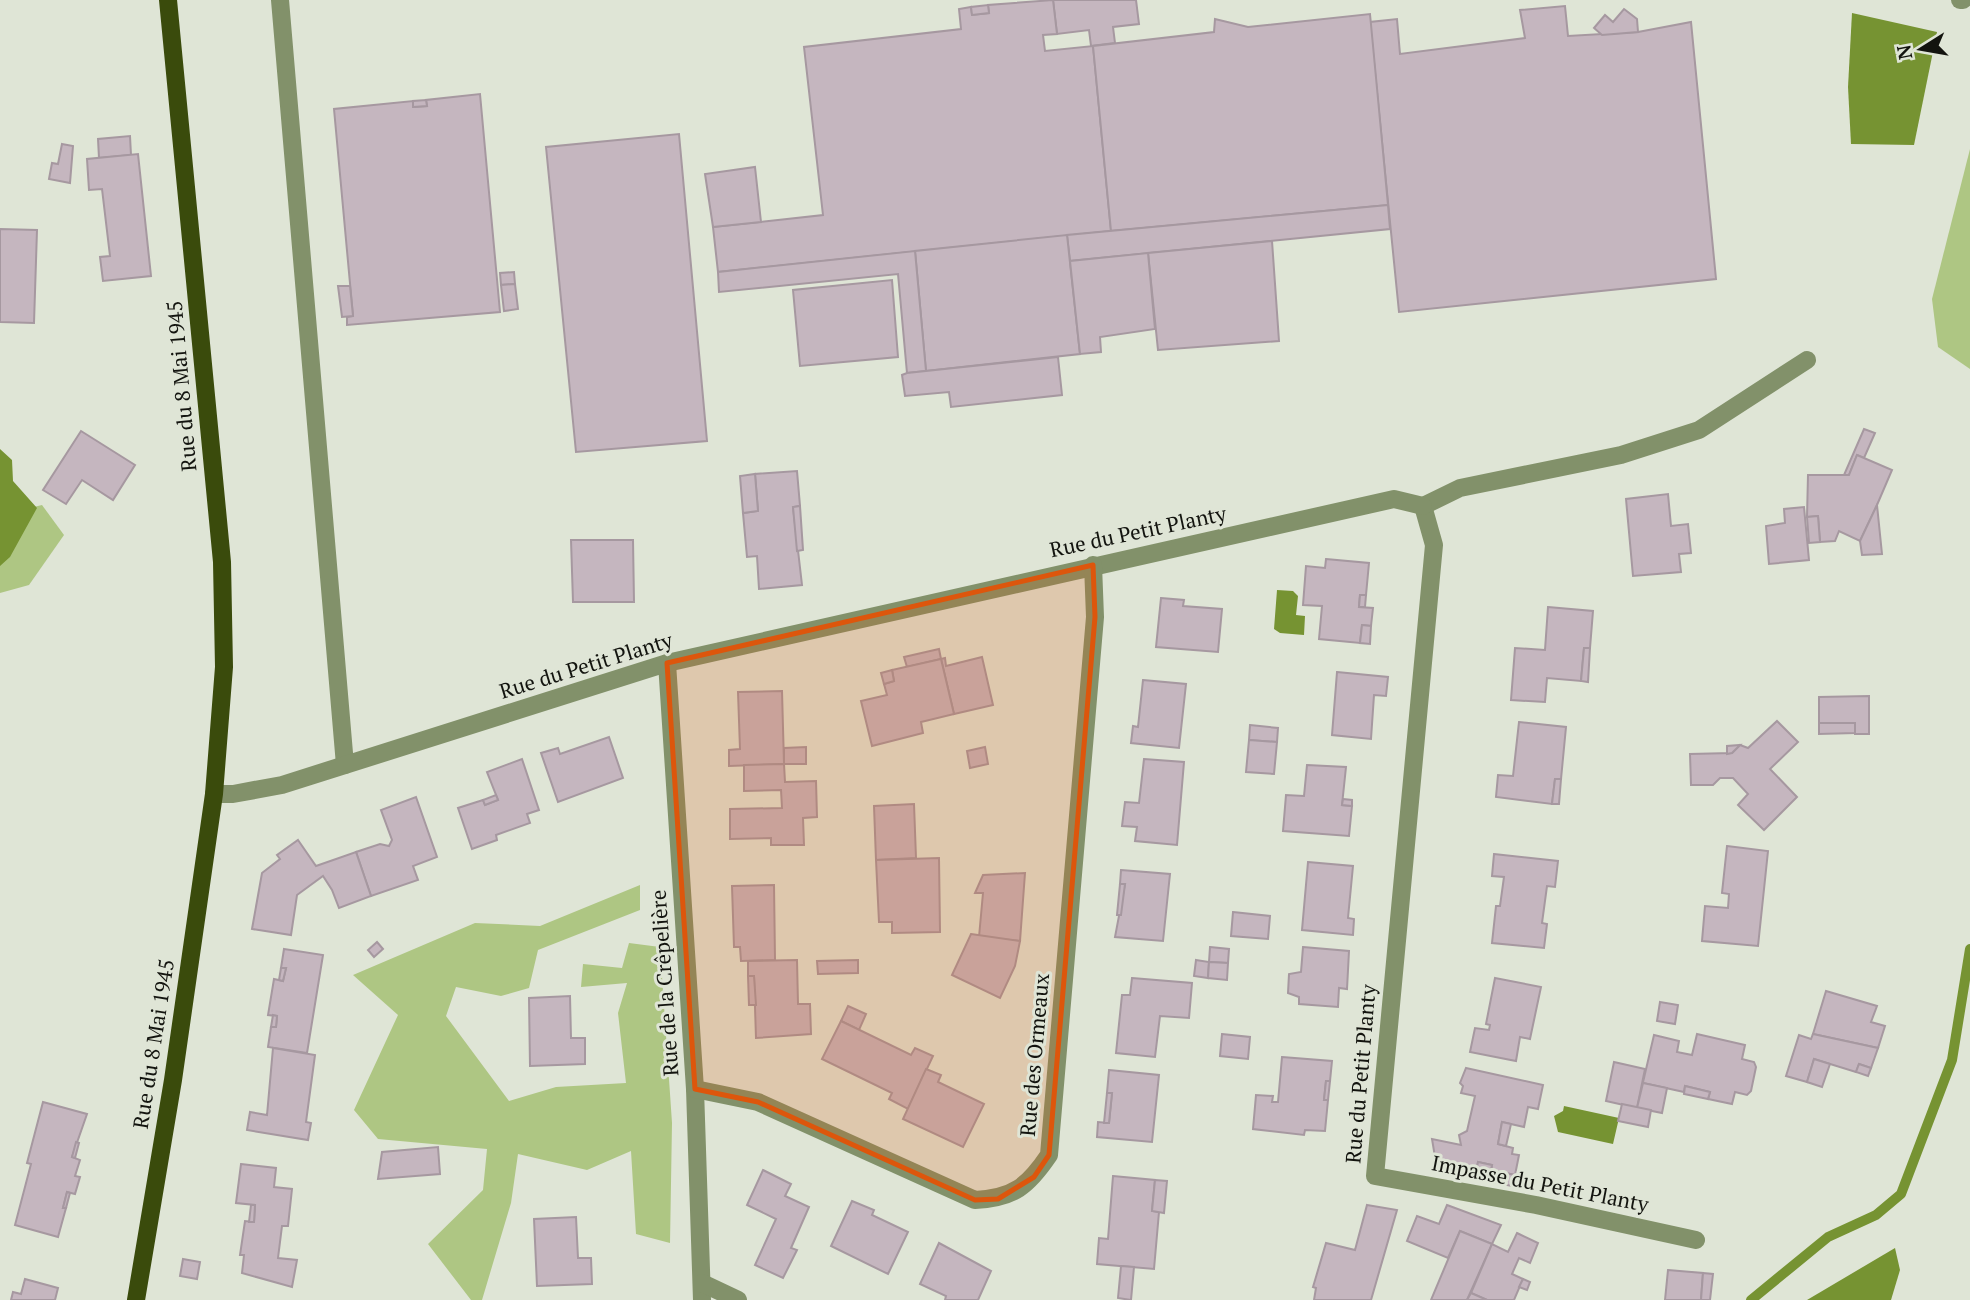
<svg xmlns="http://www.w3.org/2000/svg" width="1970" height="1300" font-family="'PT Serif',serif">
	<style>
		.green { fill: #aec683 }
		.water { fill: #769332 }
		.lines { fill: none; stroke-linecap: round; stroke-linejoin: round }
		.stream { stroke: #769332; stroke-width: 10 }
		.building { fill: #c5b6bf; stroke: #a698a0; stroke-width: 2 }
		.minor { stroke: #82916a; stroke-width: 18 }
		.major { stroke: #3a4b0c; stroke-width: 18 }
		.marked { fill: #dd560c; fill-opacity: 0.2; stroke: #dd560c; stroke-width: 5; stroke-linejoin: round }
		.labels { text-anchor: middle; stroke-width: 6; stroke-linejoin: round; paint-order: stroke }
		.street-label { font-size: 21px; fill: #13140f; stroke: #dfe5d6 }
	</style>
	<rect width="100%" height="100%" fill="#dfe5d6"/>
	<g class="green">
		<path d="M1970,149V369L1938,347L1932,299Z"/>
		<path d="M42,505L64,535L29,585L0,593V534L9,513Z"/>
		<path d="M640,885V910L538,950L529,988L501,996L456,987L446,1016L509,1101L556,1087L626,1083L618,1013L627,983L581,987L583,964L622,968L629,943L660,947L672,1123L670,1243L636,1234L631,1151L587,1170L518,1154L511,1203L482,1300H471L428,1244L483,1190L487,1149L378,1139L354,1110L398,1015L353,975L475,923L540,926Z"/>
	</g>
	<g class="water">
		<path d="M1852,13L1937,32L1914,145L1851,144L1848,87Z"/>
		<path d="M0,449L12,460L13,481L37,508L10,557L0,566Z"/>
		<path d="M1277,590L1293,591L1298,596L1296,615L1305,616L1304,635L1280,633L1274,629Z"/>
		<path d="M1564,1106L1619,1118L1613,1144L1558,1132L1554,1116L1563,1111Z"/>
		<path d="M1895,1248L1900,1270L1891,1300H1807Z"/>
	</g>
	<g class="lines">
		<path class="stream" d="M1751,1300L1828,1237L1876,1215L1901,1194L1952,1060L1970,949"/>
	</g>
	<g class="building">
		<path d="M1053,0H1136L1139,24L1113,27L1115,43L1091,46L1089,30L1057,34Z"/>
		<path d="M1053,0L1057,34L1043,35L1045,51L1093,46L1111,231L718,272L713,227L823,215L804,47L961,29L959,9L971,7L972,15L989,13L988,5Z"/>
		<path d="M988,5L989,13L972,15L971,7Z"/>
		<path d="M1565,6L1568,36L1638,32L1691,22L1716,279L1399,312L1370,22L1397,19L1400,54L1525,38L1520,10Z"/>
		<path d="M1624,9L1637,19L1638,32L1602,35L1594,28L1605,15L1613,22Z"/>
		<path d="M1370,14L1388,205L1111,231L1093,46L1214,32L1215,19L1248,27Z"/>
		<path d="M480,94L500,312L347,325V317L353,316L334,109L413,101V107L427,106L426,100Z"/>
		<path d="M426,100L427,106L413,107V101Z"/>
		<path d="M679,134L707,441L576,452L546,147Z"/>
		<path d="M130,136L131,155L99,158L98,139Z"/>
		<path d="M62,144L73,146L70,183L49,179L52,163L58,164Z"/>
		<path d="M138,154L151,276L103,281L100,257L110,256L102,189L89,190L87,159Z"/>
		<path d="M755,167L761,222L713,227L705,174Z"/>
		<path d="M1388,205L1390,229L1070,261L1067,235Z"/>
		<path d="M0,229L37,230L34,323L0,322Z"/>
		<path d="M1067,235L1080,354L926,371L915,251Z"/>
		<path d="M1272,241L1279,341L1158,350L1148,253Z"/>
		<path d="M915,251L926,371L907,373L898,274L719,292L718,272Z"/>
		<path d="M1148,253L1155,329L1100,337L1101,352L1080,354L1070,261Z"/>
		<path d="M514,272L515,284L501,285L500,273Z"/>
		<path d="M892,280L898,357L800,366L793,290Z"/>
		<path d="M515,284L518,309L504,311L501,285Z"/>
		<path d="M338,286H350L353,316L342,317Z"/>
		<path d="M1058,357L1062,395L951,407L949,392L905,396L902,375L907,373Z"/>
		<path d="M1864,429L1875,433L1864,458L1857,455L1849,475H1844Z"/>
		<path d="M81,431L135,465L113,500L82,480L66,504L43,490Z"/>
		<path d="M1857,455L1892,470L1877,505L1860,541L1839,531L1835,541L1820,542L1818,516L1807,517L1808,475H1849Z"/>
		<path d="M797,471L800,506L793,507L802,585L759,589L757,556L747,557L743,513L758,511L755,474Z"/>
		<path d="M755,474L758,511L743,513L740,476Z"/>
		<path d="M1668,494L1671,526L1688,524L1691,553L1679,554L1681,572L1633,576L1626,499Z"/>
		<path d="M1877,505L1882,554L1862,555L1860,541Z"/>
		<path d="M800,506L803,550L797,551L793,507Z"/>
		<path d="M1804,507L1809,560L1769,564L1766,526L1785,523L1784,509Z"/>
		<path d="M1818,516L1820,542L1809,543L1807,517Z"/>
		<path d="M571,540H633L634,602H573Z"/>
		<path d="M1326,559L1369,563L1366,595H1360L1359,607L1373,608L1371,626L1362,625L1360,643L1319,639L1322,606L1303,605L1306,566L1325,568Z"/>
		<path d="M1360,595H1366L1365,607H1359Z"/>
		<path d="M1161,598L1184,600L1183,606L1222,609L1218,652L1156,647Z"/>
		<path d="M1548,607L1593,611L1590,648H1584L1581,681L1547,678L1545,702L1511,700L1515,648L1545,650Z"/>
		<path d="M1362,625L1371,626L1370,644L1360,643Z"/>
		<path d="M1584,648H1590L1588,682L1581,681Z"/>
		<path d="M939,649L941,659L907,667L904,657Z"/>
		<path d="M982,657L993,705L954,714L941,659L945,658L946,666Z"/>
		<path d="M941,659L954,714L921,722L923,733L872,746L861,701L887,695L884,684L894,681L892,670Z"/>
		<path d="M892,670L894,681L884,684L881,673Z"/>
		<path d="M1337,672L1388,677L1386,696L1374,695L1371,739L1332,735Z"/>
		<path d="M1143,680L1186,684L1179,748L1131,743L1133,726L1138,727Z"/>
		<path d="M782,691L784,764L729,766V750L740,749L738,692Z"/>
		<path d="M1869,696V734H1855V723H1819V697Z"/>
		<path d="M1777,721L1798,742L1770,769L1797,797L1764,830L1738,805L1748,794L1733,778H1720L1713,785H1691L1690,754L1732,753L1740,745L1748,748Z"/>
		<path d="M1519,722L1566,727L1561,779H1555L1552,804L1496,797L1498,775L1513,776Z"/>
		<path d="M1819,723H1855V733L1819,734Z"/>
		<path d="M1250,725L1278,728L1277,742L1249,740Z"/>
		<path d="M609,737L623,778L558,802L541,753L558,748L560,754Z"/>
		<path d="M1249,740L1277,742L1274,774L1246,772Z"/>
		<path d="M1740,745L1732,753L1727,754V746Z"/>
		<path d="M806,747V764H784V748Z"/>
		<path d="M985,747L988,764L970,768L967,751Z"/>
		<path d="M522,759L539,810L527,814L530,823L496,835L497,840L472,849L458,808L483,800L485,805L498,800L487,772Z"/>
		<path d="M1144,759L1184,762L1177,845L1135,841L1137,827L1122,826L1125,802L1139,803Z"/>
		<path d="M784,764L785,782L816,781L817,817L803,818L804,845H771V838L730,839V809L782,808L781,790L744,791V765Z"/>
		<path d="M1307,765L1346,767L1342,805L1352,806L1349,836L1283,831L1286,795L1304,796Z"/>
		<path d="M1555,779H1561L1559,804H1552Z"/>
		<path d="M496,795L498,800L485,805L483,800Z"/>
		<path d="M416,797L437,857L413,866L418,880L371,896L356,852L380,844L389,846L392,840L381,810Z"/>
		<path d="M1343,799L1352,800V806L1342,805Z"/>
		<path d="M914,804L916,858L876,860L874,806Z"/>
		<path d="M298,840L316,866L356,852L371,896L339,908L332,890L323,876L297,895L291,935L252,929L262,873L280,859L277,855Z"/>
		<path d="M1727,846L1768,851L1758,946L1702,941L1705,906L1728,908L1729,894L1722,893Z"/>
		<path d="M1494,854L1558,861L1555,887L1547,886L1542,923L1547,924L1544,948L1492,943L1496,906H1500L1504,877L1492,876Z"/>
		<path d="M939,858L940,932L892,933V922H879L876,860Z"/>
		<path d="M1308,862L1353,866L1348,918L1354,919L1353,935L1302,930Z"/>
		<path d="M1121,870L1170,874L1163,941L1115,937L1125,884H1120Z"/>
		<path d="M1025,873L1020,941L979,937L983,893H975L983,875Z"/>
		<path d="M1120,884H1125L1121,915H1117Z"/>
		<path d="M774,885L775,960L741,961L740,947H734L732,886Z"/>
		<path d="M1233,912L1270,916L1268,939L1231,936Z"/>
		<path d="M971,934L1020,941L1015,966L1000,998L952,975Z"/>
		<path d="M377,942L383,949L374,957L368,950Z"/>
		<path d="M1210,947L1229,949L1228,963L1209,962Z"/>
		<path d="M1303,947L1349,951L1347,989L1339,988L1338,1007L1299,1004V997L1288,993L1289,974L1301,972Z"/>
		<path d="M284,949L323,955L307,1053L268,1047L271,1027H276L277,1016L268,1015L274,979L283,981L286,968H281Z"/>
		<path d="M797,960L798,1004H810L811,1034L756,1038L754,976H748V961Z"/>
		<path d="M858,960V973L818,974L817,961Z"/>
		<path d="M1196,960L1209,962L1208,978L1194,976Z"/>
		<path d="M1209,962L1228,963L1227,980L1208,978Z"/>
		<path d="M281,968H286L283,981L279,980Z"/>
		<path d="M748,976H754L756,1005H749Z"/>
		<path d="M1132,978L1192,983L1189,1018L1160,1016L1155,1057L1116,1053L1122,995H1130Z"/>
		<path d="M1495,978L1541,987L1530,1039L1520,1037L1516,1061L1470,1052L1475,1028L1489,1030L1490,1025L1486,1024Z"/>
		<path d="M1826,991L1877,1006L1871,1022L1885,1026L1878,1048L1813,1034Z"/>
		<path d="M570,996L571,1038H585V1064L530,1066L529,998Z"/>
		<path d="M1660,1002L1678,1005L1675,1024L1657,1021Z"/>
		<path d="M848,1006L866,1014L859,1030L841,1021Z"/>
		<path d="M273,1015L277,1016L276,1027H271Z"/>
		<path d="M841,1021L911,1055L915,1048L933,1056L908,1109L889,1099L892,1093L822,1059Z"/>
		<path d="M1222,1034L1250,1037L1248,1059L1220,1056Z"/>
		<path d="M1697,1034L1745,1045L1742,1059L1754,1062L1756,1067L1751,1091L1747,1095L1735,1092L1732,1104L1708,1099L1710,1092L1685,1086L1684,1092L1643,1083L1637,1108L1654,1035L1679,1041L1677,1052L1692,1055Z"/>
		<path d="M1813,1034L1878,1048L1871,1068L1859,1064L1856,1072L1814,1059L1807,1082L1786,1076L1799,1035L1811,1039Z"/>
		<path d="M273,1048L315,1055L306,1122L311,1123L308,1140L247,1130L250,1112L267,1115Z"/>
		<path d="M1282,1057L1332,1061L1330,1081H1326L1324,1100H1328L1325,1131L1305,1130L1304,1135L1253,1129L1256,1095L1273,1096L1272,1102H1278Z"/>
		<path d="M1814,1059L1830,1064L1822,1087L1807,1082Z"/>
		<path d="M1614,1062L1645,1069L1637,1108L1606,1101Z"/>
		<path d="M1859,1064L1871,1068L1868,1076L1856,1072Z"/>
		<path d="M1466,1068L1543,1085L1538,1109L1528,1107L1524,1127L1502,1122L1498,1144L1513,1148L1512,1154L1519,1155L1515,1175L1491,1170L1492,1165L1478,1162L1475,1178L1437,1169L1432,1139L1461,1145L1459,1135L1467,1131L1475,1096L1461,1093L1463,1086L1460,1083Z"/>
		<path d="M926,1069L941,1075L938,1082L984,1104L963,1147L903,1119Z"/>
		<path d="M1109,1070L1159,1075L1152,1142L1097,1137L1098,1122L1109,1123L1112,1093H1107Z"/>
		<path d="M1326,1081H1330L1328,1100H1324Z"/>
		<path d="M1643,1083L1667,1088L1662,1113L1637,1108Z"/>
		<path d="M1685,1086L1710,1092L1708,1099L1684,1094Z"/>
		<path d="M1107,1093H1112L1109,1123H1104Z"/>
		<path d="M43,1102L87,1114L72,1157L80,1160L75,1176L80,1177L75,1194L67,1192L63,1208H66L58,1237L15,1225L31,1164L27,1163Z"/>
		<path d="M1622,1104L1651,1110L1648,1127L1618,1121Z"/>
		<path d="M1502,1122L1511,1124L1506,1146L1498,1144Z"/>
		<path d="M76,1142L79,1143L75,1158L72,1157Z"/>
		<path d="M438,1147L440,1174L378,1179L382,1152Z"/>
		<path d="M1478,1162L1492,1165L1491,1170L1515,1175L1512,1186L1475,1178Z"/>
		<path d="M241,1164L276,1168L274,1187L292,1189L288,1226H282L278,1258L297,1260L292,1287L242,1273L244,1255H240L245,1221L254,1222L255,1205L236,1203Z"/>
		<path d="M763,1170L791,1184L785,1196L809,1207L791,1248L797,1250L783,1278L755,1265L776,1219L747,1205Z"/>
		<path d="M1113,1176L1155,1180L1152,1211L1159,1212L1154,1269L1097,1264L1099,1238L1108,1239Z"/>
		<path d="M1155,1180L1167,1181L1164,1213L1152,1211Z"/>
		<path d="M67,1192L70,1193L66,1208H63Z"/>
		<path d="M852,1201L874,1210L872,1215L908,1232L888,1274L831,1246Z"/>
		<path d="M251,1205H255L254,1222H249Z"/>
		<path d="M1367,1205L1397,1210L1371,1300H1314L1316,1288L1313,1287L1326,1243L1355,1250Z"/>
		<path d="M1447,1205L1501,1225L1492,1244L1460,1231L1448,1258L1407,1241L1417,1216L1439,1224Z"/>
		<path d="M576,1217L578,1258H591L592,1284L537,1286L534,1219Z"/>
		<path d="M1460,1231L1492,1244L1467,1300H1431Z"/>
		<path d="M1517,1233L1538,1243L1530,1263L1519,1258L1512,1274L1523,1279L1514,1300H1487L1471,1293L1492,1244L1508,1252Z"/>
		<path d="M939,1243L991,1271L978,1300H945L946,1296L920,1284Z"/>
		<path d="M183,1259L200,1262L197,1279L180,1276Z"/>
		<path d="M1121,1266L1134,1267L1131,1300L1118,1298Z"/>
		<path d="M1668,1270L1703,1273L1701,1300H1665Z"/>
		<path d="M1703,1273L1713,1274L1710,1300H1701Z"/>
		<path d="M25,1279L58,1288L55,1300H11L13,1292L21,1294Z"/>
		<path d="M1523,1279L1530,1282L1527,1290L1519,1287Z"/>
		<path d="M1471,1293L1487,1300H1467Z"/>
	</g>
	<g class="lines">
		<g class="minor">
			<path d="M280,0L345,765"/>
			<path d="M1960,0H1963"/>
			<path d="M1423,506L1434,545L1375,1176L1536,1205L1696,1240"/>
			<path d="M1423,506L1460,488L1621,455L1699,430L1807,360"/>
			<path d="M667,663L695,1089L702,1300"/>
			<path d="M214,794H233L282,785L667,663L1394,499L1423,506"/>
			<path d="M695,1089L758,1102L975,1200C1014,1198 1028,1186 1049,1155L1095,617L1093,565"/>
			<path d="M702,1283L738,1300"/>
		</g>
		<path class="major" d="M136,1300L173,1080L214,794L224,667L222,562L168,0"/>
	</g>
	<path class="marked" d="M1093,565L1095,617L1049,1155L1034,1177L998,1199L975,1200L758,1102L695,1089L667,663Z"/>
	<g class="labels">
		<g class="street-label">
			<text transform="translate(182 386) rotate(-95)" y="7">Rue du 8 Mai 1945</text>
			<text transform="translate(1138 532) rotate(-12)" y="7">Rue du Petit Planty</text>
			<text transform="translate(586 666) rotate(-17)" y="7">Rue du Petit Planty</text>
			<text transform="translate(665 983) rotate(-94)" y="7">Rue de la Crêpelière</text>
			<text transform="translate(154 1044) rotate(-81)" y="7">Rue du 8 Mai 1945</text>
			<text transform="translate(1035 1055) rotate(-85)" y="7">Rue des Ormeaux</text>
			<text transform="translate(1361 1074) rotate(-85)" y="7">Rue du Petit Planty</text>
			<text transform="translate(1540 1184) rotate(11)" y="7">Impasse du Petit Planty</text>
		</g>
	</g>
	<g transform="translate(1921 49) rotate(259)" stroke="#dfe5d6" stroke-width="5" paint-order="stroke">
	<path d="M0-5L12 26L0 18L-12 26Z" fill="#13140f"/>
	<text y="-10" font-size="19" font-weight="bold" text-anchor="middle" fill="#13140f">N</text>
	</g>
</svg>
